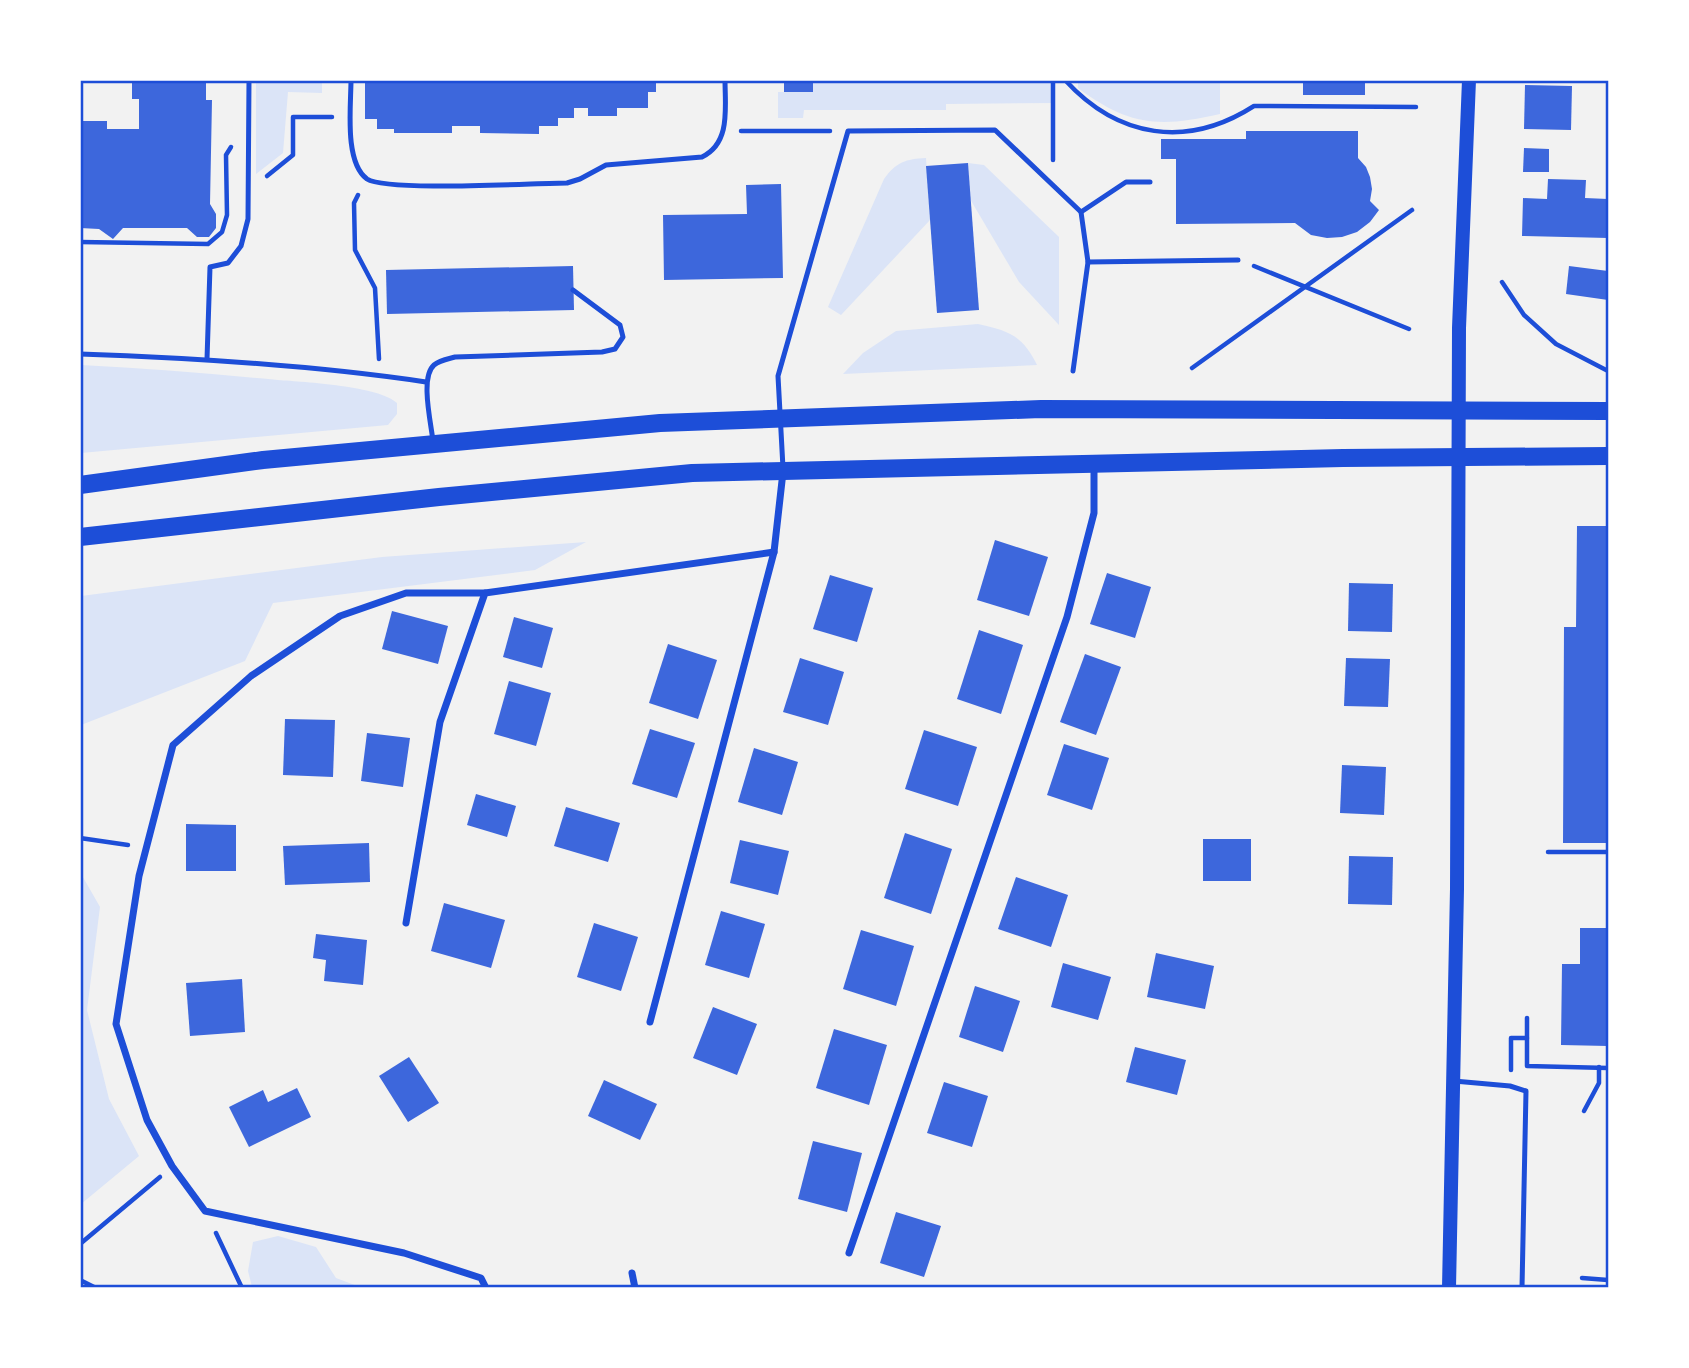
<svg xmlns="http://www.w3.org/2000/svg" width="1689" height="1368" font-family="'PT Serif',serif">
	<style>
		.green { fill: #dbe4f7 }
		.building { fill: #3d67dc }
		.lines { fill: none; stroke-linecap: round; stroke-linejoin: round }
		.path { stroke: #1d4ed8; stroke-width: 4.5 }
		.service { stroke: #1d4ed8; stroke-width: 5 }
		.minor { stroke: #1d4ed8; stroke-width: 7 }
		.secondary { stroke: #1d4ed8; stroke-width: 14 }
		.primary { stroke: #1d4ed8; stroke-width: 18 }
		.neatline { fill: none; stroke: #1d4ed8; stroke-width: 2.5 }
	</style>
	<rect width="100%" height="100%" fill="#f2f2f2"/>
	<g class="green">
		<path d="M813,80H1055V103L946,104V110H804L803,118H778V92H812Z"/>
		<path d="M256,81H322V93L288,92L283,153L256,174Z"/>
		<path d="M1078,81H1220V114C1159,128 1129,126 1078,88Z"/>
		<path d="M926,158L930,220L841,315L828,307L884,179C896,162 906,159 926,158Z"/>
		<path d="M968,163L984,165L1059,237V325L1019,282L970,199Z"/>
		<path d="M978,324C1009,331 1022,335 1037,365L843,374L863,353L896,331Z"/>
		<path d="M81,365C147,368 212,374 278,380C305,382 379,386 397,403V414L388,425L81,453Z"/>
		<path d="M586,542L535,570L273,603L245,661L81,725V596L382,557Z"/>
		<path d="M80,872L100,907L87,1010L109,1099L139,1156L81,1204Z"/>
		<path d="M278,1236L316,1247L336,1278L360,1287H252L248,1271L253,1242Z"/>
	</g>
	<g class="building">
		<path d="M132,80H206V100H212L210,204L216,214V228L209,237H197L187,228H123L113,239L99,229L80,228V121H107V129H139V99H132Z"/>
		<path d="M365,80H656V92H648V108H617V116H588V108H574V118H558V126H539V134L480,133V126H452V133H394V129H377V119H365Z"/>
		<rect x="784" y="80" width="29" height="12"/>
		<rect x="1303" y="80" width="62" height="15"/>
		<path d="M1525,85L1572,86L1571,130L1524,129Z"/>
		<path d="M1246,131H1358V158L1366,167L1370,177L1372,189L1370,201L1379,210L1370,222L1357,232L1342,237L1327,238L1311,235L1295,223L1176,224V159H1161V139H1246Z"/>
		<path d="M1524,148L1549,149V172H1523Z"/>
		<path d="M968,163L979,310L937,313L926,166Z"/>
		<path d="M1548,179L1586,180L1585,198L1608,199V238L1522,236L1523,198L1547,199Z"/>
		<path d="M781,184L783,278L664,280L663,215L747,214L746,185Z"/>
		<path d="M573,266L574,310L387,314L386,270Z"/>
		<path d="M1569,266L1608,271V300L1566,294Z"/>
		<path d="M1577,526H1608V843H1563L1564,627H1576Z"/>
		<path d="M995,540L1048,557L1029,616L977,600Z"/>
		<path d="M1107,573L1151,587L1135,638L1090,624Z"/>
		<path d="M830,575L873,588L857,642L813,629Z"/>
		<path d="M1349,583L1393,584L1392,632L1348,631Z"/>
		<path d="M392,611L448,626L438,664L382,649Z"/>
		<path d="M514,617L553,628L542,668L503,657Z"/>
		<path d="M979,630L1023,645L1001,714L957,699Z"/>
		<path d="M668,644L717,660L698,719L649,703Z"/>
		<path d="M1085,654L1121,667L1096,735L1060,722Z"/>
		<path d="M800,658L844,672L828,725L783,712Z"/>
		<path d="M1346,658L1390,659L1388,707L1344,706Z"/>
		<path d="M509,681L551,693L536,746L494,734Z"/>
		<path d="M285,719L335,720L333,777L283,775Z"/>
		<path d="M650,729L695,743L677,798L632,784Z"/>
		<path d="M924,730L977,747L958,806L905,789Z"/>
		<path d="M367,733L410,738L403,787L361,781Z"/>
		<path d="M1064,744L1109,758L1092,810L1047,795Z"/>
		<path d="M754,748L798,762L782,815L738,802Z"/>
		<path d="M1342,765L1386,767L1384,815L1340,813Z"/>
		<path d="M476,794L516,806L507,837L467,825Z"/>
		<path d="M566,807L620,823L608,862L554,846Z"/>
		<path d="M186,824L236,825V871H186Z"/>
		<path d="M905,833L952,849L931,914L884,898Z"/>
		<rect x="1203" y="839" width="48" height="42"/>
		<path d="M740,840L789,851L778,895L730,883Z"/>
		<path d="M369,843L370,882L285,885L283,846Z"/>
		<path d="M1349,856L1393,857L1392,905L1348,904Z"/>
		<path d="M1016,877L1068,895L1051,947L998,929Z"/>
		<path d="M444,903L505,920L491,968L431,951Z"/>
		<path d="M721,911L765,924L749,978L705,965Z"/>
		<path d="M594,923L638,937L621,991L577,977Z"/>
		<path d="M1580,928H1608V1046L1561,1045L1562,964H1580Z"/>
		<path d="M861,930L914,946L896,1006L843,989Z"/>
		<path d="M316,934L367,940L363,985L324,981L326,960L313,958Z"/>
		<path d="M1156,953L1214,966L1205,1009L1147,997Z"/>
		<path d="M1063,963L1111,977L1098,1020L1051,1007Z"/>
		<path d="M242,979L245,1032L190,1036L186,983Z"/>
		<path d="M975,986L1020,1001L1003,1052L959,1037Z"/>
		<path d="M713,1007L757,1024L737,1075L693,1058Z"/>
		<path d="M834,1029L887,1045L869,1105L816,1088Z"/>
		<path d="M1135,1047L1186,1060L1177,1095L1126,1082Z"/>
		<path d="M409,1057L439,1103L408,1122L379,1076Z"/>
		<path d="M604,1080L657,1104L640,1140L588,1116Z"/>
		<path d="M944,1082L988,1096L972,1147L927,1133Z"/>
		<path d="M297,1088L311,1117L249,1147L229,1107L263,1090L268,1102Z"/>
		<path d="M813,1141L862,1153L847,1212L798,1199Z"/>
		<path d="M896,1212L941,1226L924,1277L880,1263Z"/>
	</g>
	<g class="lines">
		<g class="path">
			<path d="M1053,80V160"/>
			<path d="M1065,80C1118,138 1187,149 1254,106L1416,107"/>
			<path d="M741,131H830"/>
			<path d="M267,176L293,155V117H332"/>
			<path d="M358,195L354,203L355,250L375,288L379,359"/>
			<path d="M80,242L208,244L222,232L227,215L226,155L231,147"/>
			<path d="M1254,266L1409,329"/>
			<path d="M1502,282L1524,315L1556,344L1608,371"/>
			<path d="M1192,368L1412,210"/>
			<path d="M80,838L128,845"/>
			<path d="M1548,852H1608"/>
			<path d="M1527,1018V1066L1608,1068"/>
			<path d="M1511,1070V1038H1527"/>
			<path d="M1584,1111L1599,1083V1067"/>
			<path d="M216,1233L242,1288"/>
			<path d="M80,1244L160,1177"/>
			<path d="M1582,1278L1608,1280"/>
			<path d="M80,1280L96,1288"/>
		</g>
		<g class="service">
			<path d="M351,80C351,106 344,162 367,179C387,192 534,183 567,183L580,179L606,165L702,157C731,143 725,108 725,80"/>
			<path d="M1081,212L1126,182H1150"/>
			<path d="M1088,262L1238,260"/>
			<path d="M80,354C196,358 312,365 426,382"/>
			<path d="M207,359L210,267L228,263L241,246L248,219L249,80"/>
			<path d="M433,441C431,423 420,377 434,365C440,360 448,359 455,357L602,352L615,349L623,337L620,325L573,290"/>
			<path d="M783,468L778,376L848,131L995,130L1081,212L1088,262L1073,371"/>
			<path d="M1454,1081L1510,1086L1526,1091L1522,1288"/>
		</g>
		<g class="minor">
			<path d="M485,593H406L340,616L251,676L173,745L139,876L116,1024L147,1120L172,1166L205,1211L404,1253L481,1278L486,1288"/>
			<path d="M406,923L440,722L485,593L774,552"/>
			<path d="M650,1022L774,552L783,472"/>
			<path d="M849,1253L1067,617L1094,513V465"/>
			<path d="M632,1273L635,1288"/>
		</g>
		<path class="secondary" d="M1449,1288L1457,889L1459,328L1469,80"/>
		<g class="primary">
			<path d="M80,485L263,460L660,423L1041,409L1608,411"/>
			<path d="M80,537L439,497L692,473L1343,458L1608,456"/>
		</g>
	</g>
	<rect width="1689" height="1368" fill="none" stroke="#ffffff" stroke-width="164"/>
	<rect x="82" y="82" width="1525" height="1204" class="neatline"/>
</svg>
